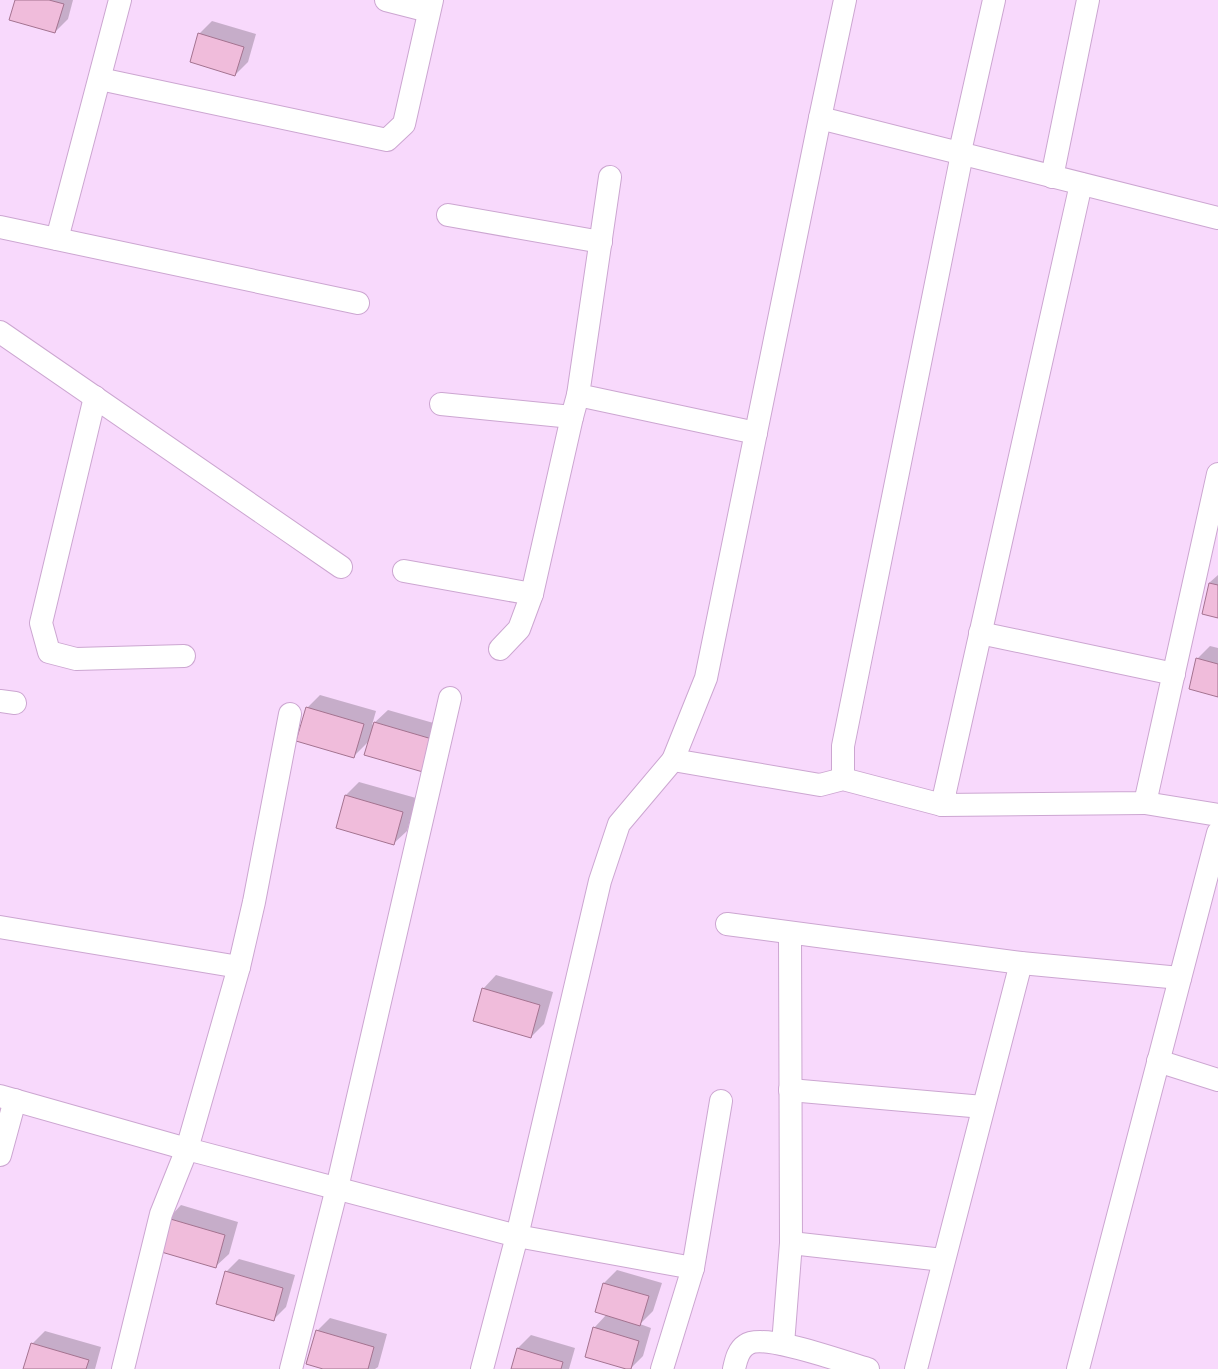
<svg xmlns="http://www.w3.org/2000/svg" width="1218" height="1369" font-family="'Archivo Narrow',sans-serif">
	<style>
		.shadow { fill: #0003 }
		.building { fill: #f0bcdb; stroke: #a47390 }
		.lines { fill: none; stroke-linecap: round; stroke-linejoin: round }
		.street-casing { stroke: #cca6d1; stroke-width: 24 }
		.street { stroke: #fff; stroke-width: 22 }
	</style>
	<rect width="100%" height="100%" fill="#f8d9fc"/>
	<g class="shadow">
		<path d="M16,0H73L68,19L55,32Z"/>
		<path d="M212,21L256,34L248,62L235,75L199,34Z"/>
		<path d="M1218,575V617L1209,583Z"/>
		<path d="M1210,646L1218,648V695L1197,659Z"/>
		<path d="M320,695L376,711L372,725L388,710L444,726L435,758L369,741L354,756L307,708Z"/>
		<path d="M359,782L416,798L407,831L393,844L346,795Z"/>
		<path d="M496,975L553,992L544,1024L531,1037L483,989Z"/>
		<path d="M181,1205L238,1222L229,1254L215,1267L168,1219Z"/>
		<path d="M239,1259L295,1275L286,1307L273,1320L226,1272Z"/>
		<path d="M617,1270L662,1283L653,1311L640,1324L651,1328L643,1356L630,1369L594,1328L607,1314L596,1311L604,1283Z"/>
		<path d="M330,1318L387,1334L378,1367L375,1369H327L317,1331Z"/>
		<path d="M45,1331L101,1347L95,1369H24L32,1344Z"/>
		<path d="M531,1335L575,1348L569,1369H512L518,1348Z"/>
	</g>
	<g class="building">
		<path d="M15,0H49L64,4L55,33L9,20Z"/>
		<path d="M198,33L244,47L235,76L190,62Z"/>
		<path d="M1209,583L1218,585V618L1202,614Z"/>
		<path d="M1196,658L1218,664V697L1189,689Z"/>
		<path d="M306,707L364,724L354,758L296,741Z"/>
		<path d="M374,722L432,739L423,772L364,755Z"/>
		<path d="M345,795L403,812L394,845L336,828Z"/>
		<path d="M482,988L540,1005L531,1038L473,1021Z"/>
		<path d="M167,1218L225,1235L216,1268L158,1251Z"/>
		<path d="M225,1271L283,1288L274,1321L216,1304Z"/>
		<path d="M603,1283L649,1296L640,1326L595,1312Z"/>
		<path d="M593,1327L639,1341L631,1369H626L585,1357Z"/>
		<path d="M316,1330L374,1347L368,1369H323L306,1364Z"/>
		<path d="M31,1343L89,1360L86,1369H23Z"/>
		<path d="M517,1348L563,1362L561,1369H511Z"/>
	</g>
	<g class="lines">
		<g class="street-casing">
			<g id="street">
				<path d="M386,0L429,11"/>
				<path d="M845,0L820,118L1218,218"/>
				<path d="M100,79L387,140L404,124L432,0"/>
				<path d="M610,177L578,395L756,433"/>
				<path d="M1052,177L1088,0"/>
				<path d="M1081,184L942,805L1145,803L1218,474"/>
				<path d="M448,215L601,242"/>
				<path d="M0,227L358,303"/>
				<path d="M57,239L120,0"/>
				<path d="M0,332L341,567"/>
				<path d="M95,397L41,623L49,652L76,659L184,656"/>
				<path d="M441,404L572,417"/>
				<path d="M404,571L532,594"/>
				<path d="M980,633L1174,674"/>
				<path d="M500,649L519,629L532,594L572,417L578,395"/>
				<path d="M0,701L15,703"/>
				<path d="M290,714L254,902L239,967L187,1149L517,1236L693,1268"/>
				<path d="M673,760L820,785L843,779L942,805"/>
				<path d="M843,779V746L962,154L961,147L994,0"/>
				<path d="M1145,803L1218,815"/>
				<path d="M727,924L1021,963L1180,978"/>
				<path d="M0,927L239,967"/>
				<path d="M1158,1061L1218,1080"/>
				<path d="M790,1090L983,1107"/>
				<path d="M0,1096L187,1149L161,1214L123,1369"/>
				<path d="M0,1155L15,1100"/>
				<path d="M791,1243L943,1260"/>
				<path d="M783,1344L791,1243L790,933"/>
				<path d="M291,1369L337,1188L450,698"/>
				<path d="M482,1369L517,1236L600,881L619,824L673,760L706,678L820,118"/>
				<path d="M662,1369L693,1268L721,1101"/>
				<path d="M734,1369C736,1360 738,1350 746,1345C763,1332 846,1363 868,1369"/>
				<path d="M916,1369L1021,963"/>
				<path d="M1078,1369L1218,833"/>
			</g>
		</g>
		<use href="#street" class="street"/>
	</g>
</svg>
